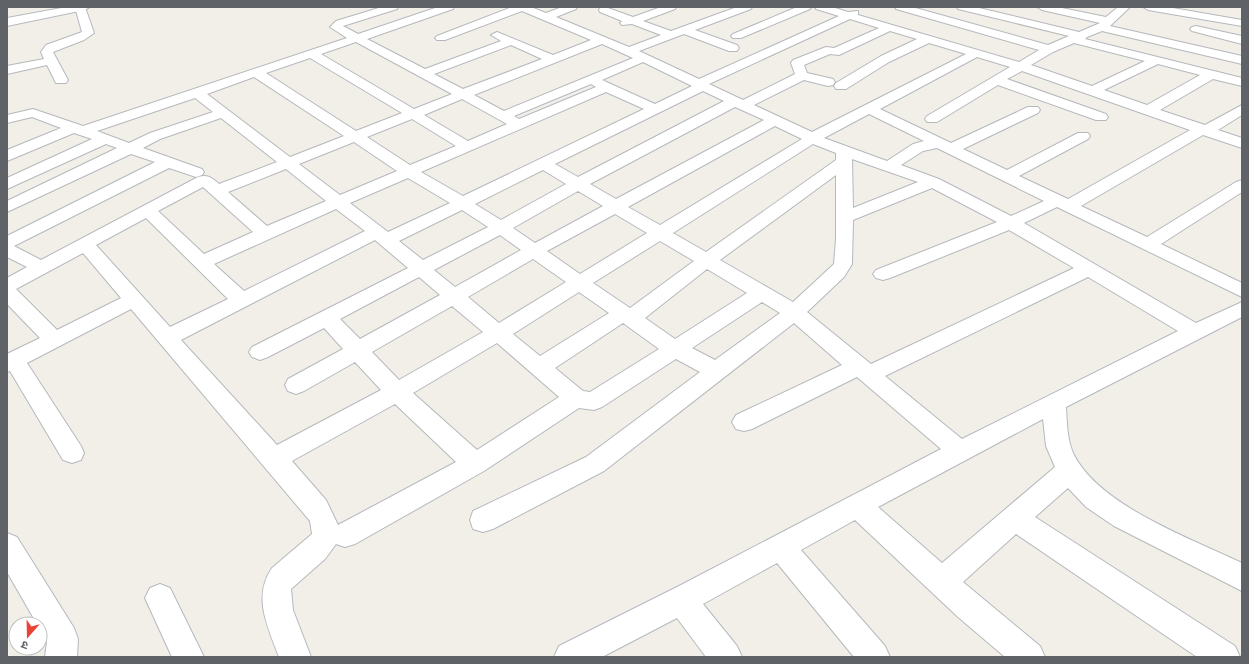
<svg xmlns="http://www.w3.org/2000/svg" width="1249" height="664" font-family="'Archivo Narrow','Noto Sans Devanagari',sans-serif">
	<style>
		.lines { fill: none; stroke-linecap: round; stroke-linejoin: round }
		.minor-casing { stroke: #b5b8bc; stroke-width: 2 }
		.secondary-casing { stroke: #b6babf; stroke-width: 2 }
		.minor { fill: #fff; fill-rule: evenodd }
		.secondary { fill: #fff; fill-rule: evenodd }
	</style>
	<rect width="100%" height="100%" fill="#f1efe8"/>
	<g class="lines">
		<g class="minor-casing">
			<g id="minor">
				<path d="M75,7H85L94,33L84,40L53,52L68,80L66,83H56L47,65L7,74V66L44,59L41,52L46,45L82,32Z"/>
				<path d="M382,7H398L397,9L343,26L358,34L438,7H454L453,9L367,39L425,69L501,41L491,35L497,32L553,55L591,40L522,11L445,40H437L435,38L437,36L512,7H531L546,13L562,7H577L576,9L556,17L629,47L661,35L632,24L622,25L620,23L622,21L600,12L599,10L600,8H608L633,17L661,7H676L675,9L643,21L671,31L737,7H752L751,9L695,30L737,45L739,48L737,51H729L684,34L639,51L699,79L839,16L816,9L815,7H832L848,12L858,11V15L1019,62L1039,50L896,9L895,7H912L1048,45L1069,36L958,9L957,7H975L1079,32L1100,23L1042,10L1037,7H1057L1106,17L1118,7H1130L1110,26L1242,56V64L1102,31L1087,37L1085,39L1242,78V86L1213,79L1160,110L1205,125L1242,105V115L1218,130L1242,138V148L1203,135L1081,206L1147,237L1236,182L1242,180V192L1161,244L1242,283V297L1057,207L1024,223L1196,323L1242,302V317L1066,407C1067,423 1067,441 1074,455C1100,506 1192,539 1242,563V591L1114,526L1086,507L1068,488L1035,517L1235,646L1240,657H1197L1016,534L963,582L1040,646L1045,657H1005L958,617L855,520L801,550L885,646L890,657H854L777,563L703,604L737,646L742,657H706L677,618L602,657H554L559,646L681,585L941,449L857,377L752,429L744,431L736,429L732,422L736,415L842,365L794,323L604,471L493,529L483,532L473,529L470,520L473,511L586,457L700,372L676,359L602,407L594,410L579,408L484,471L355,544L345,547L336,544L325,559L291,589L293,610L311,657H279C268,627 252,597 272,568L312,534L310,521L131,309L27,363L81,446L84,453L81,460L72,463L63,460L10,371L7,372V354L40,338L7,304V278L27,267L7,257V236L155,162L131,154L7,212V201L117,148L106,144L7,189V178L92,139L74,133L7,161V150L61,128L32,117L7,123V115L33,109L83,126L347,38L330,27L336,21ZM850,19L879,28L834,48L826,47L793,60L791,63L795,74L743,100L709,84ZM890,31L917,39L881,56L836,83L834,86L836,89H846L889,62L929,43L966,54L812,132L754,105L804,80L828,86L833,85L835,82L833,79L807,73L804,65L830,54L839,55ZM356,42L452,94L414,109L321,54ZM1074,43L1145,61L1092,86L1031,65L1053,52ZM602,44L633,58L504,111L474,95ZM511,45L542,59L463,89L434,74ZM977,57L1010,67L927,116L925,119L927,122H937L998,85L1096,120H1106L1108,117L1106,114L1007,79L1022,71L1190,130L1068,199L1019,176L1088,139L1090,136L1088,133H1078L1007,170L963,149L1038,113L1040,110L1038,107H1028L951,143L880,109ZM310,58L402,113L356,131L266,73ZM643,62L692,86L655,104L602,80ZM1158,64L1200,75L1147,105L1104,90ZM254,77L344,136L290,157L207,94ZM591,84L596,87L519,119L514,116ZM703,91L724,101L578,177L555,164ZM606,92L644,109L463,196L421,172ZM195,98L213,112L150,133L129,143L97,131ZM462,99L507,124L468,141L424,115ZM735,107L764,120L616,199L590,184ZM869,114L924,141L913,144L887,161L824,138ZM221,118L277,162L219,184C212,178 208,174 198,177L41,260L14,246L169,168L196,177L202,175L204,172L202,169L143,148L160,139ZM412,119L456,146L410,165L367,137ZM775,126L802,139L660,225L628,207ZM354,142L397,171L340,195L299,164ZM813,144L836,153V160L706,252L673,233ZM937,148L1044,201L1011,216L939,179L901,165L923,151ZM852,159L918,182L853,208ZM286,169L326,201L267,226L228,192ZM543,170L566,184L501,220L475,204ZM836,175V239L834,264L793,302L720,260ZM408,178L450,203L388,232L350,203ZM203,187L253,232L204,254L158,211ZM932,188L997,222L876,270L873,274L876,278L883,280L890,278L1009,230L1074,268L871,364L807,312L844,277L852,264L853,220ZM578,191L603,206L535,243L513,228ZM336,209L365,231L244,291L214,264ZM462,210L488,227L423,260L399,241ZM615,214L647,233L580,274L547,251ZM146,218L228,299L170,327L96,245ZM500,235L521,250L455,287L434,270ZM375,240L408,268L252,347L249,352L252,357L260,360L268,357L324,328L343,349L288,379L285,385L288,391L296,394L304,391L355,362L381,390L277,445L181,340ZM660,241L694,261L630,308L593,283ZM83,253L121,298L57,330L16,289ZM533,259L566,282L499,323L468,297ZM707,269L747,293L675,339L645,318ZM419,277L440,295L360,339L340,319ZM1088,277L1178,331L962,439L885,376ZM579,292L609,313L540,356L513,334ZM762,302L780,313L715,360L692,348ZM452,306L483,332L399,380L372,352ZM623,323L659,349L590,392L583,391L555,368ZM497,343L559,397L477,450L413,393ZM395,404L456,462L338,525L326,500L292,461ZM1043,419L1046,446L1055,467L942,563L878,507Z"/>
				<path d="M797,7H811L810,9L741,38H733L731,36L733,34Z"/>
				<path d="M1143,7H1167L1242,20V26L1148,10Z"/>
				<path d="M1196,26L1242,36V44L1192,31L1190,29L1192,27Z"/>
				<path d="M7,533L17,537L74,628L78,639L77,657H45L47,642L40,629V624H37L7,572Z"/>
				<path d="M160,584L170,588L204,657H172L145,598L150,588Z"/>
			</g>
		</g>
		<g class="secondary-casing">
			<path id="secondary" d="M67,7H90L84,10L7,26V18Z"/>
		</g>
		<use href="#minor" class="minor"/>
		<use href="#secondary" class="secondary"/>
	</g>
	<rect width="1249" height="664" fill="none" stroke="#5f6368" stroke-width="16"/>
	<g transform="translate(28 636) rotate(200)"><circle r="19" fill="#ffffff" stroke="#bfc1c3"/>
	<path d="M0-3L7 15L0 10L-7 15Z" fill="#ea4335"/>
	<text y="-6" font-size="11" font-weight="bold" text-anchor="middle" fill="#5f6368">उ</text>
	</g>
</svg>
